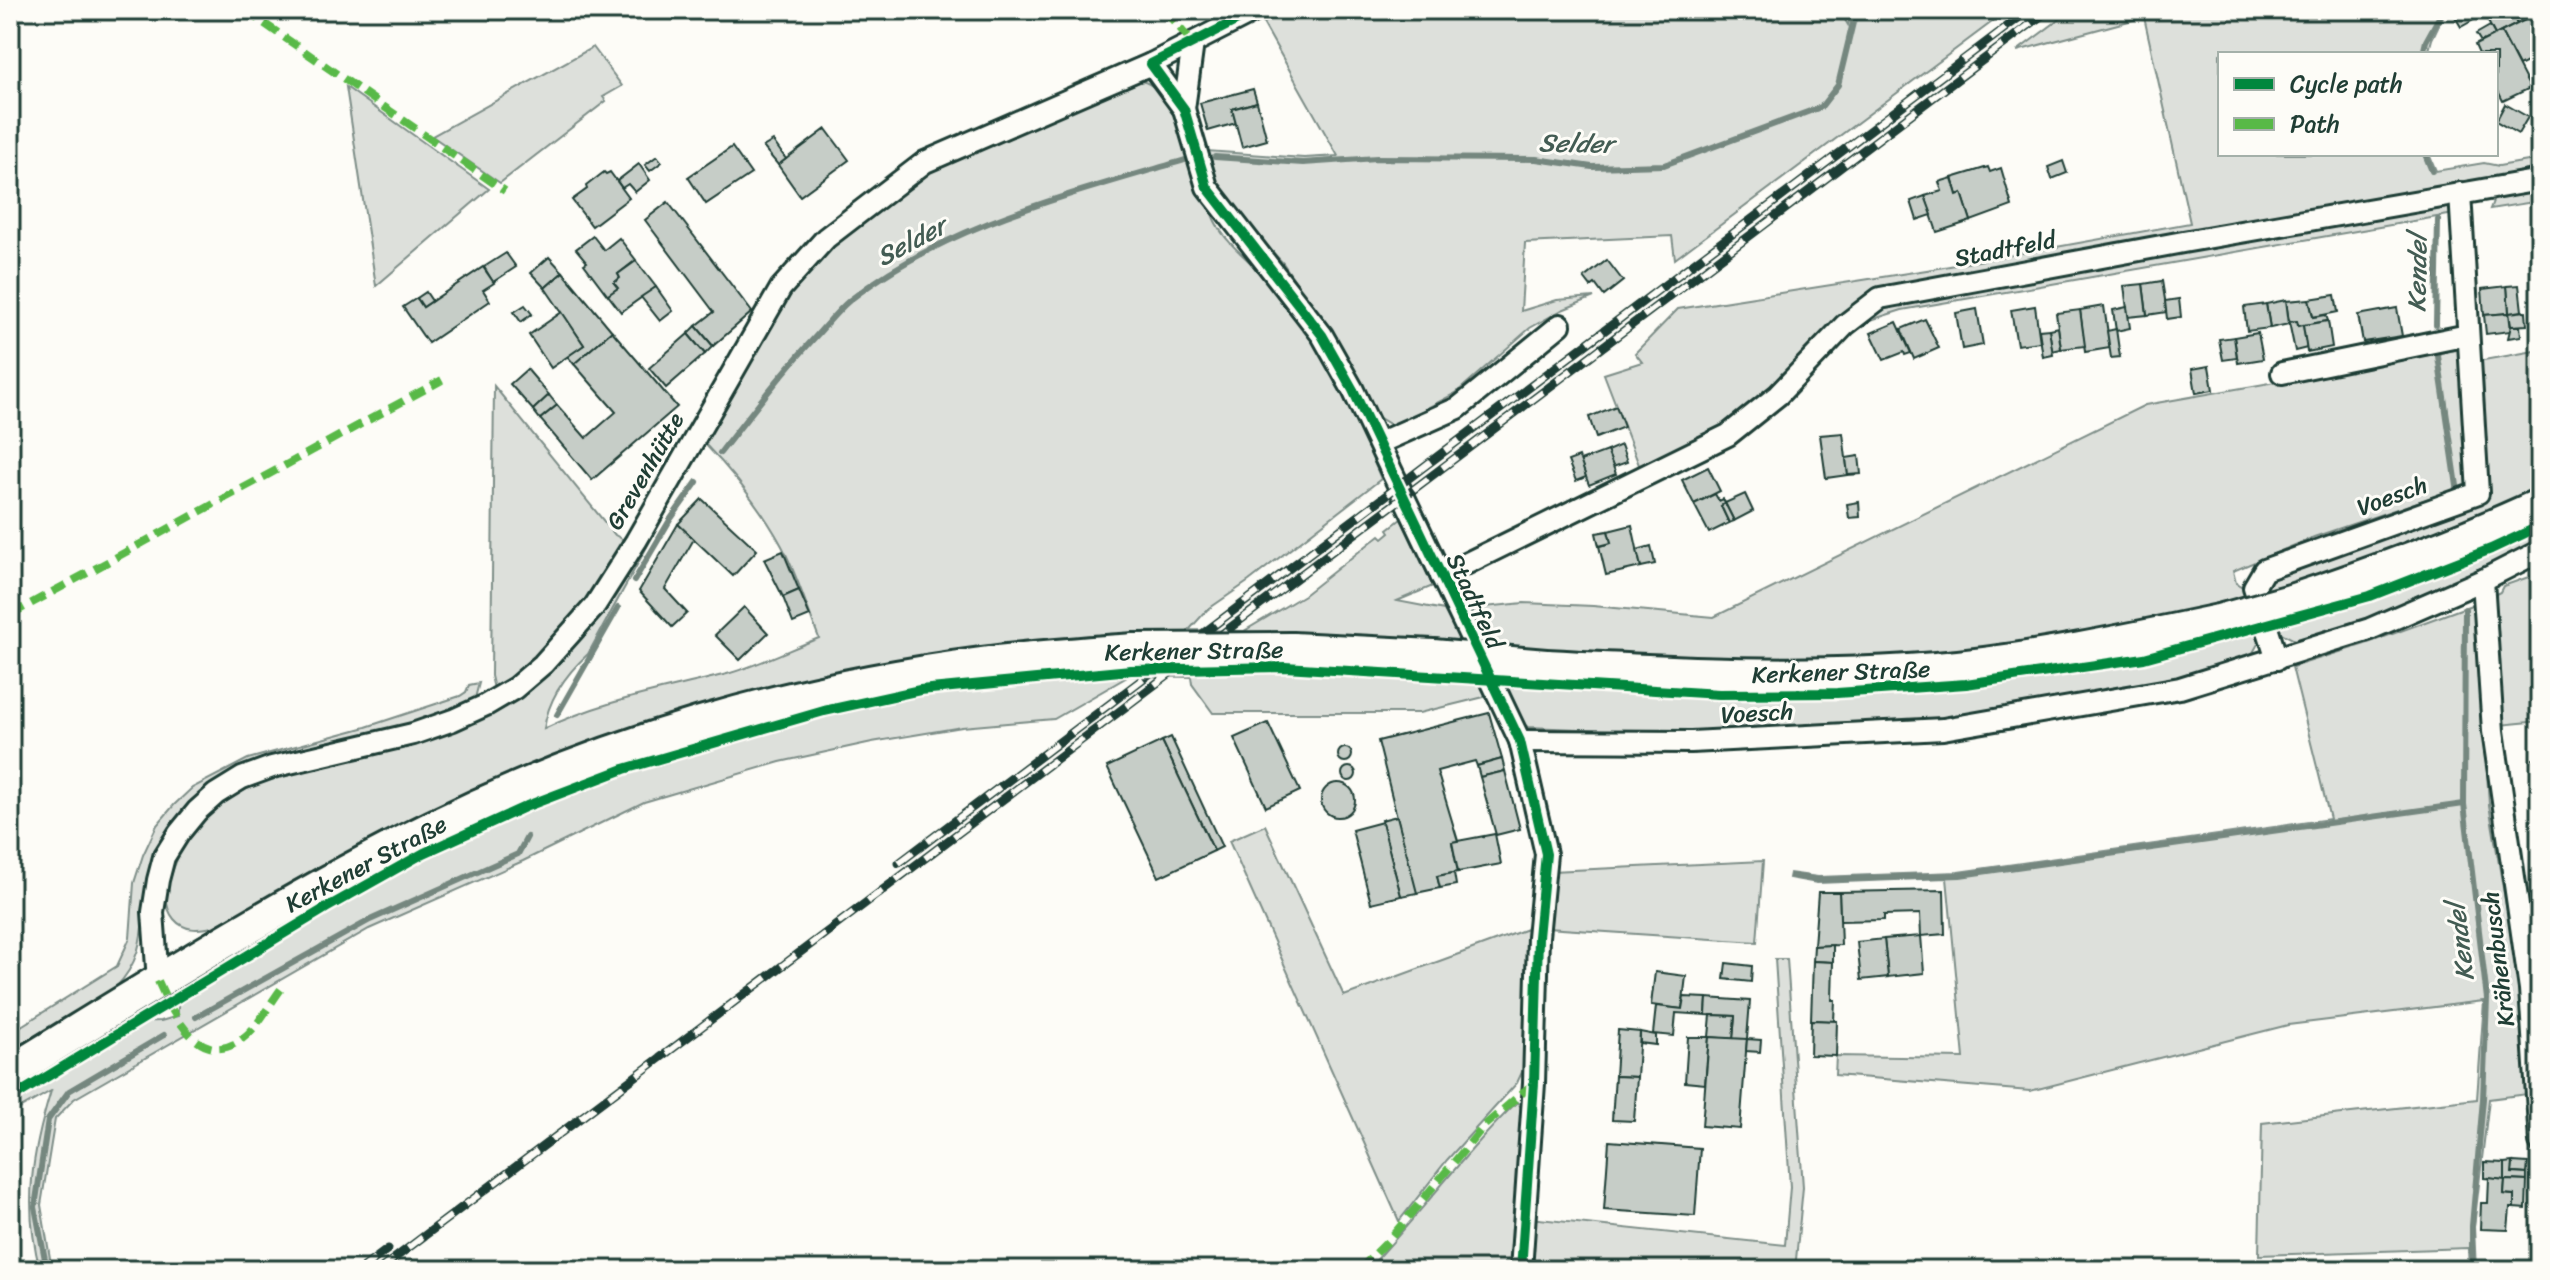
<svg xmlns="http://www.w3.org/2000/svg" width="2550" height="1280" font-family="Sriracha,sans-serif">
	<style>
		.green { fill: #dde0db; stroke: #7e8e88; stroke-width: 2; fill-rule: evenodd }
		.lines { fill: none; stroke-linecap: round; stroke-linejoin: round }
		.stream { stroke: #75877f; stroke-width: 6 }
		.building { fill: #c6cdc7; stroke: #1f3d34; stroke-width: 2 }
		.street-casing { stroke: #1f3d34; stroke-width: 26 }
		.primary-casing { stroke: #1f3d34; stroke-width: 38 }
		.street { stroke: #fdfcf7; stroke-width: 20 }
		.primary { stroke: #fdfcf7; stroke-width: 32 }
		.rail-casing { stroke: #1f3d34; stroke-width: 9 }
		.rail { stroke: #fdfcf7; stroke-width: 6; stroke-dasharray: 18; stroke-linecap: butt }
		.primary-bridge-casing { stroke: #1f3d34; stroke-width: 38; stroke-linecap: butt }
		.primary-bridge { stroke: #fdfcf7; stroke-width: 32 }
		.quiet { stroke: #58b947; stroke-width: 8; stroke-dasharray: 16 8; stroke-linecap: butt }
		.cycleway-casing { stroke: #fdfcf7; stroke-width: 15 }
		.cycleway { stroke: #00873e; stroke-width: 10 }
		.labels { text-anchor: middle; stroke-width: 6; stroke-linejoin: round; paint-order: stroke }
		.street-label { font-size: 24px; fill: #1f3d34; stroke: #fdfcf7 }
		.water-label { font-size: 26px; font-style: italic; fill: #435c53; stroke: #fdfcf7 }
	</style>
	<rect width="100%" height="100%" fill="#fdfcf7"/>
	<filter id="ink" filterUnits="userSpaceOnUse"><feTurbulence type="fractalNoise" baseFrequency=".0125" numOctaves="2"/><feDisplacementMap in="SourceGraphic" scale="16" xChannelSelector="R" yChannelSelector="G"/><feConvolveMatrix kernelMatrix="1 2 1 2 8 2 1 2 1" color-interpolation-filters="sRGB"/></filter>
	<g filter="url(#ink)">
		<g class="green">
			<path d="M1285,10H1839L1848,25L1852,10H2008L1675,259L1672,236L1525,243L1521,311L1557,300L1594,297L1562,310L1530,328L1456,393L1393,426L1378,417L1327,328L1283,263L1232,208L1207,163V151L1304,158L1338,156L1263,23Z"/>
			<path d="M2072,10H2446L2432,39L2428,54H2220V154H2429L2436,171L2484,163L2499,166L2540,159V170L2439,186L1900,285L1723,428L1641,470L1604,374L1642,362L1635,353L1678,309L1933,269L2190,223L2144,17L2017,51Z"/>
			<path d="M593,47L622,86L603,97L606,101L500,183L432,136Z"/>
			<path d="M1141,81C1180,88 1198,189 1216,223C1229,248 1256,264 1273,286C1285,303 1298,319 1310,336C1338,377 1362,433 1381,479L1249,581L1207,610L1189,630L1244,631L1304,595L1380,535L1383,538L1390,532L1388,529L1401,519L1433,586L1397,601L1444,610L1464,648L897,664L348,854L213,927C198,930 184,931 174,919C161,903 168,884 174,867C214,748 393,767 485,717C533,691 568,652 601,610L783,302L824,251L932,169ZM704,443C733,473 762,509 782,546C797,575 807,608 819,638C788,650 759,665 727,674C665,690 602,700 544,729C548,700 566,674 588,654Z"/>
			<path d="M346,87L489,189L376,286Z"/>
			<path d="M2540,188V201L2490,209L2495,196Z"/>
			<path d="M2446,202L2454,214L1902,310L1858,324L1874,309Z"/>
			<path d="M2462,349L2471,484L2314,537L2233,571L2236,583L2253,593L2274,572L2457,513L2486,499L2478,361L2540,350V490L2426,540L2254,597L2065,638L1944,654L1505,675L2063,661L2540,514V544L2529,550L2370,618L2300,643L2276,630L2264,633L2250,658L2175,678L2009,710L1815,731L1680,733L1528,727L1521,722L1460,598L1462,584L1475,608L1524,603L1593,606L1714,617L2145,405Z"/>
			<path d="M494,386L615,535L624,540L587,602L536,659L494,689L491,676Z"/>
			<path d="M2540,573V721L2500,725L2492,596L2500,592L2503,586Z"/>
			<path d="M2477,603L2489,805L2521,994L2528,1094L2489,1099L2474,1227L2476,1270H2469L2468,1248L2259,1255L2262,1123L2477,1099L2484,1001L2288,1025L2030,1091L1835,1075L1836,1056L1964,1058L1947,878L1817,883L1789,878L1790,873L1818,877L1958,872L2330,819L2292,667L2365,644Z"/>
			<path d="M1206,659L1477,672L1488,696L1419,713H1213L1192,684L1191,677L1129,676L1054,719L962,727L872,742L780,762L644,802L523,861L369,929L74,1099L55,1119L41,1205L52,1270H40C23,1205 32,1153 51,1091L10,1114V1092L127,1022L161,1021L178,1016V994L187,981L407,855L522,801L653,753L771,720L924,684L1017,670Z"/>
			<path d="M479,683L474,702C449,711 425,721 399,727C308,750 200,752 156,852C134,901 156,948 115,988L10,1051V1033L117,966L130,938L134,883L143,855L157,825L174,805L192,788L248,759L366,727L460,696L466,692L469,685Z"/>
			<path d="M1265,825L1344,996L1527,929L1529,1057L1517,1083L1447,1160L1399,1221L1229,841Z"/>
			<path d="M1763,861L1757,942L1547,928L1552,871Z"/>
			<path d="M1775,959H1787L1803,1187L1795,1270H1527L1530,1218L1785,1245L1790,1187Z"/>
			<path d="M1517,1102L1525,1112L1513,1270H1367C1419,1216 1463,1154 1517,1102Z"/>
			<path d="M2220,1263L2221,1270H2116V1267Z"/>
		</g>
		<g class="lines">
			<g class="stream">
				<path d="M2423,54L2426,41L2443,10"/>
				<path d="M2425,154L2432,171"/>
				<path d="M1215,157L1303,163L1377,158L1536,159L1592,167L1664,165L1821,107L1838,85L1856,10"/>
				<path d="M2436,325L2438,220"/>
				<path d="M2438,356L2457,486"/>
				<path d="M720,453C751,413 782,373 817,335C827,324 838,310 850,300C947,224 1069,195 1185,160"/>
				<path d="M634,581L670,520L697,482"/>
				<path d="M2465,609L2464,804L2487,999L2483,1099L2472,1226V1270"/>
				<path d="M557,715L618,608"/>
				<path d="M1792,876L1818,880L1960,875L2464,804"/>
				<path d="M196,1017L370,920L518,854L527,837"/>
				<path d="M47,1270L35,1207L48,1120L69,1091L164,1035"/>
			</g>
		</g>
		<g class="building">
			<path d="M2462,10H2482L2484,14L2461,27L2454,15Z"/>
			<path d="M2482,10H2512L2517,24L2495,35Z"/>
			<path d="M2535,10L2540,20V34L2531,17L2517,24L2510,11Z"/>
			<path d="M2531,17L2540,34V55L2519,66L2501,32Z"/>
			<path d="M2490,26L2495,35L2481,42L2476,34Z"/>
			<path d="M2501,32L2530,88L2503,101L2496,87V54H2479L2475,45Z"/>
			<path d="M1253,89L1257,102L1232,109L1236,123L1208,131L1200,103Z"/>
			<path d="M1257,102L1267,140L1242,147L1232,109Z"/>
			<path d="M2505,104L2528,117L2518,134L2496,121Z"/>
			<path d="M826,129L849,160L800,196L778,165Z"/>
			<path d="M773,141L786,159L778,165L763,147Z"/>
			<path d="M732,147L751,174L706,204L688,177Z"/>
			<path d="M657,156L662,162L650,171L645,165Z"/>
			<path d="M2063,161L2067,173L2052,179L2048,167Z"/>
			<path d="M639,164L650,180L635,192L628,184L622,188L617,181Z"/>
			<path d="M1988,167L1990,172L2001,168L2012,206L1971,221L1962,193L1957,195L1952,178Z"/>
			<path d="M604,172L606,174L610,172L629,198L592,226L572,200L587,189L586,186Z"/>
			<path d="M1952,178L1957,195L1962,193L1971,221L1937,232L1925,196L1942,191L1939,182Z"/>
			<path d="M1925,196L1932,215L1917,220L1911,201Z"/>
			<path d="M668,202L752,312L713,346L696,326L714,312L645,220Z"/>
			<path d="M593,236L604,250L619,238L636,260L618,274L620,278L614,283L618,288L608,296L584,264L587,262L576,249Z"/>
			<path d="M506,253L516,267L493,282L484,267Z"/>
			<path d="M549,257L563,272L545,288L531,273Z"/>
			<path d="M1607,260L1623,281L1604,296L1595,284L1591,287L1584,278Z"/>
			<path d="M636,261L656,287L621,312L608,295L618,288L614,283L620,278L618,274Z"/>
			<path d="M483,267L494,283L483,290L490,301L428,343L403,307L417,298L423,307Z"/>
			<path d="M563,272L612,331L574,364L567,356L584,345L545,288Z"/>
			<path d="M2162,281L2167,312L2147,315L2143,284Z"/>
			<path d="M2143,284L2147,315L2128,317L2124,286Z"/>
			<path d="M2519,285L2522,311L2509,313L2507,286Z"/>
			<path d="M2507,286L2509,313L2484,315L2482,289Z"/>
			<path d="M656,287L673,311L660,321L641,297Z"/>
			<path d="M426,292L432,301L423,307L417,298Z"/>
			<path d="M2335,295L2338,312L2313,317L2309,299Z"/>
			<path d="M2179,299L2181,317L2167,319L2165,301Z"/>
			<path d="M2309,299L2313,317L2326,315L2328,321L2298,326L2297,321L2289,322L2286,301Z"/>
			<path d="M2286,300L2289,324L2270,328L2266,304Z"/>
			<path d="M2266,304L2270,328L2247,331L2244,307Z"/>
			<path d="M525,305L532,314L521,322L514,312Z"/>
			<path d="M2035,306L2040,342L2017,345L2011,310Z"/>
			<path d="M2104,306L2110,348L2085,352L2080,310Z"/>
			<path d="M2127,307L2130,328L2116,331L2113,310Z"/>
			<path d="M2397,308L2402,336L2363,342L2358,315Z"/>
			<path d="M1977,309L1983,345L1962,349L1956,313Z"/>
			<path d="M2080,310L2085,346L2061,349L2056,313Z"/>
			<path d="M2526,311L2527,325L2511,326L2509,313Z"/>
			<path d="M562,312L584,345L551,368L529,335Z"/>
			<path d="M2509,313L2511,331L2486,334L2484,315Z"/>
			<path d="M1925,319L1939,348L1914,359L1901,329Z"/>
			<path d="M2297,321L2298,326L2303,325L2307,348L2295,351L2289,322Z"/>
			<path d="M2328,321L2332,347L2307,352L2303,325Z"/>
			<path d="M1897,322L1911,353L1905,355L1904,352L1884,360L1871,333Z"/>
			<path d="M696,326L713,346L705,354L688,334Z"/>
			<path d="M2511,326H2520L2521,336L2508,338Z"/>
			<path d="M2058,327L2061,349L2052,351L2049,329Z"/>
			<path d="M2049,329L2053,355L2043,357L2039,330Z"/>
			<path d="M2116,329L2120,357L2111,358L2107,331Z"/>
			<path d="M612,331L677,407L592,480L540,419L557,405L586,438L616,412L574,364Z"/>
			<path d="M2258,333L2263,359L2238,363L2234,337Z"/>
			<path d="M688,334L705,354L666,388L649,368Z"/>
			<path d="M2234,337L2237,358L2223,360L2219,339Z"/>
			<path d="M2209,366L2213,390L2196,393L2192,369Z"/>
			<path d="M527,369L549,395L533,410L510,384Z"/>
			<path d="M549,395L557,405L540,419L533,410Z"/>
			<path d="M1616,406L1624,427L1596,438L1589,417Z"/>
			<path d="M1843,433L1848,475L1826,478L1820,435Z"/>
			<path d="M1621,445L1627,462L1613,467L1607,451Z"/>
			<path d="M1607,451L1616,474L1589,485L1580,461Z"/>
			<path d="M1859,456L1861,474L1848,475L1846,458Z"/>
			<path d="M1579,457L1586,477L1576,481L1568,461Z"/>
			<path d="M1708,467L1720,491L1694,504L1682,480Z"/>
			<path d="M1715,494L1719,501L1723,499L1725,503L1721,506L1729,523L1709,533L1694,504Z"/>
			<path d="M1745,494L1753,511L1734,521L1725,503Z"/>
			<path d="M702,499L757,550L733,576L678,524Z"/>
			<path d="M1859,502L1860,517L1849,518L1847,504Z"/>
			<path d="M1725,503L1734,521L1729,523L1721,506Z"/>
			<path d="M678,524L694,539L665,589L687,613L672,627L639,591Z"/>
			<path d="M1632,525L1641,567L1606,575L1599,546L1611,543L1608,531Z"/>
			<path d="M1608,531L1611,543L1599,546L1596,533Z"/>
			<path d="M1651,546L1655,564L1641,567L1637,550Z"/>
			<path d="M783,551L799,590L783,597L764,559Z"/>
			<path d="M799,590L810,616L793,623L783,597Z"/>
			<path d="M744,607L768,633L740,660L715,635Z"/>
			<path d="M1489,713L1502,759L1477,766L1475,761L1437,771L1458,841L1452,842L1458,872L1437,876L1440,888L1416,893L1378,741Z"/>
			<path d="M1268,723L1300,791L1266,807L1234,738Z"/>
			<path d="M1171,737L1222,847L1214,851L1162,741Z"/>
			<path d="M1162,741L1214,851L1159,877L1107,767Z"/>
			<circle cx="1345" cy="755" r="7"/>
			<path d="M2540,758V801L2538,802L2533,759Z"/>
			<path d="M1502,759L1505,771L1480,777L1477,766Z"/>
			<circle cx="1349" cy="774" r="7"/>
			<path d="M1505,771L1520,829L1496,835L1480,777Z"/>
			<circle cx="1338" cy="800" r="17"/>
			<path d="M1397,816L1417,893L1401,896L1381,820Z"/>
			<path d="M1382,822L1401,896L1371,903L1352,830Z"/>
			<path d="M1495,834L1501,864L1458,872L1452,842Z"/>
			<path d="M1454,873L1456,885L1440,888L1437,876Z"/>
			<path d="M1944,890L1945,934L1921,936L1920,914L1884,915V920L1840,921L1839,892Z"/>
			<path d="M1818,892H1839L1841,945L1814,946Z"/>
			<path d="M1921,936L1924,973L1888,977L1884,939Z"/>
			<path d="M1884,939L1888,977L1861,980L1857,942Z"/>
			<path d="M1833,945V962L1813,961L1814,946Z"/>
			<path d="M1813,961L1833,962L1832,1000H1835L1834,1021L1811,1020Z"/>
			<path d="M1726,963L1752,966L1751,982L1724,979Z"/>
			<path d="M1655,972L1686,976L1682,1009L1651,1005Z"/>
			<path d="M1684,997L1707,998L1706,1015L1676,1013L1674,1036L1653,1034L1656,1006L1682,1009Z"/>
			<path d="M1707,998L1750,1001L1747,1039H1733L1735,1016L1706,1015Z"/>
			<path d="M1711,1015L1735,1016L1733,1039L1709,1037Z"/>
			<path d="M1811,1020L1837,1021L1836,1056L1810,1055Z"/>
			<path d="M1618,1030L1640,1032L1637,1077L1615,1076Z"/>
			<path d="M1640,1032L1656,1035V1045L1640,1043Z"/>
			<path d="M1688,1037H1709L1705,1084L1685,1082Z"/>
			<path d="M1709,1037L1747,1039L1740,1129L1702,1126Z"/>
			<path d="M1747,1039L1761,1040L1760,1052L1746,1051Z"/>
			<path d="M1615,1076L1637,1077L1634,1121L1612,1120Z"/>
			<path d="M1609,1141L1700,1148L1695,1216L1604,1210Z"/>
			<path d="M2484,1162L2505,1163V1180L2484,1178Z"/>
			<path d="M2513,1162L2528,1163L2527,1174L2512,1173Z"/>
			<path d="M2513,1162L2512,1173L2527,1174V1181L2505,1180V1163Z"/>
			<path d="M2489,1178L2505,1180L2504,1194L2514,1195V1208H2510L2508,1230L2480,1229L2481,1203H2488Z"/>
			<path d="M2505,1180L2527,1181L2526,1209L2514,1208V1195L2504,1194Z"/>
		</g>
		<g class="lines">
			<g class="street-casing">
				<g id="street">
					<path d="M1151,64L1184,109L1207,187L1322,335L1353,390L1520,741L1546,854L1538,937L1534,1083L1521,1270"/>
					<path d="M1184,109L1193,43"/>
					<path d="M2282,373L2468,335"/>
					<path d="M1379,443L1458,408L1560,325"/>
					<path d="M1441,576L1728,435L1778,395L1845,325L1880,298L2183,242L2540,180"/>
					<path d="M2483,580L2493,731L2530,989L2540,1142"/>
					<path d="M2277,659L2254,587L2264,570L2478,493L2460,193"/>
					<path d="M1520,741L1691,742L1943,729L2180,688L2370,629L2483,580L2540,551"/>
					<path d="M158,981L153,912L158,880L164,857L179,833L197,811L216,794L242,778L272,767L413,734L453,720L486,705L515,688L543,664L594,607L636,541L781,288L826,238L925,162L1151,64L1257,10"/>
				</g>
			</g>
			<g class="primary-casing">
				<g id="primary">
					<path d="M2291,601C2375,573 2459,543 2540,505"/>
					<path d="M1292,649L1433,656"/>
					<path d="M1546,666C1676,673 1806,680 1936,669C2031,661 2125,641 2219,621"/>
					<path d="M10,1072C149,987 287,899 433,827C604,743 793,688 981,664C1032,657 1083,654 1134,650"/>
				</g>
			</g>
			<use href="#street" class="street"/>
			<use href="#primary" class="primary"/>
			<g class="rail-casing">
				<g id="rail">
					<path d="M899,863L2029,10"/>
					<path d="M360,1270L388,1249"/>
					<path d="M379,1270L2049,10"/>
				</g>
			</g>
			<use href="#rail" class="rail"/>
			<g class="primary-bridge-casing">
				<g id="primary-bridge">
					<path d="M2219,621L2291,601"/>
					<path d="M1134,650L1292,649"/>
					<path d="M1433,656L1546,666"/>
				</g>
			</g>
			<use href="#primary-bridge" class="primary-bridge"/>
			<g class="quiet">
				<path d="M245,10L505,191"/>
				<path d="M1164,10L1193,43"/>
				<path d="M10,615L442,380"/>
				<path d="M158,981C172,1012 199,1071 242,1039C258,1027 269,1005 281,989"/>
				<path d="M2537,1098L2540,1097"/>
				<path d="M1359,1270L1388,1241L1485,1125L1534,1083"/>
			</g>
			<g class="cycleway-casing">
				<g id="cycleway">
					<path d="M1257,10L1151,64L1184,109L1207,187L1322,335L1353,390L1520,741L1546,854L1538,937L1534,1083L1521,1270"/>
					<path d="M10,1099L326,908L424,853L527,806L624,769L824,711L920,690L1131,670L1285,667L1719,694L1837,693L1966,684L2144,658L2370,596L2491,549L2540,526"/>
				</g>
			</g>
			<use href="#cycleway" class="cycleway"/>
		</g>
	</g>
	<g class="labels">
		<g class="street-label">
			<text transform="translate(2005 249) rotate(-11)" y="8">Stadtfeld</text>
			<text transform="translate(645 471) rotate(-60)" y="8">Grevenhütte</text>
			<text transform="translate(2392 496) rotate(-20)" y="8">Voesch</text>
			<text transform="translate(1475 601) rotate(65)" y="8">Stadtfeld</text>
			<text transform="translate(1194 651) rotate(-1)" y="8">Kerkener Straße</text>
			<text transform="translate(1841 672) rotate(-2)" y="8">Kerkener Straße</text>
			<text transform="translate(1757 713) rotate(-3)" y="8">Voesch</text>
			<text transform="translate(366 864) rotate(-28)" y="8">Kerkener Straße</text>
			<text transform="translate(2498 959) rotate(-97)" y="8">Krähenbusch</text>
		</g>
		<g class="water-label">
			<text transform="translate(1576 143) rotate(1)" y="9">Selder</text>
			<text transform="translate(911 241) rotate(-28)" y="9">Selder</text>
			<text transform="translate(2417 273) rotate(-89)" y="9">Kendel</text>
			<text transform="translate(2460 942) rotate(-97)" y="9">Kendel</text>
		</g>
	</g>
	<rect width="2550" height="1280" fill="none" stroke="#fdfcf7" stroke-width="40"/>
	<rect x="20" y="20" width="2510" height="1240" fill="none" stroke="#1f3d34" stroke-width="3" filter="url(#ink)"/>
	<rect x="2218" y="52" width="280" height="104" fill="#fdfcf7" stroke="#a4b0a9" stroke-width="2"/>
	<rect x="2234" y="78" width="40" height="12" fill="#00873e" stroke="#a4b0a9" stroke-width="2"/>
	<text x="2290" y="92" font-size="24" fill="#1f3d34">Cycle path</text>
	<rect x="2234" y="118" width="40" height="12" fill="#58b947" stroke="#a4b0a9" stroke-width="2"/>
	<text x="2290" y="132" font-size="24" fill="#1f3d34">Path</text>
</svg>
